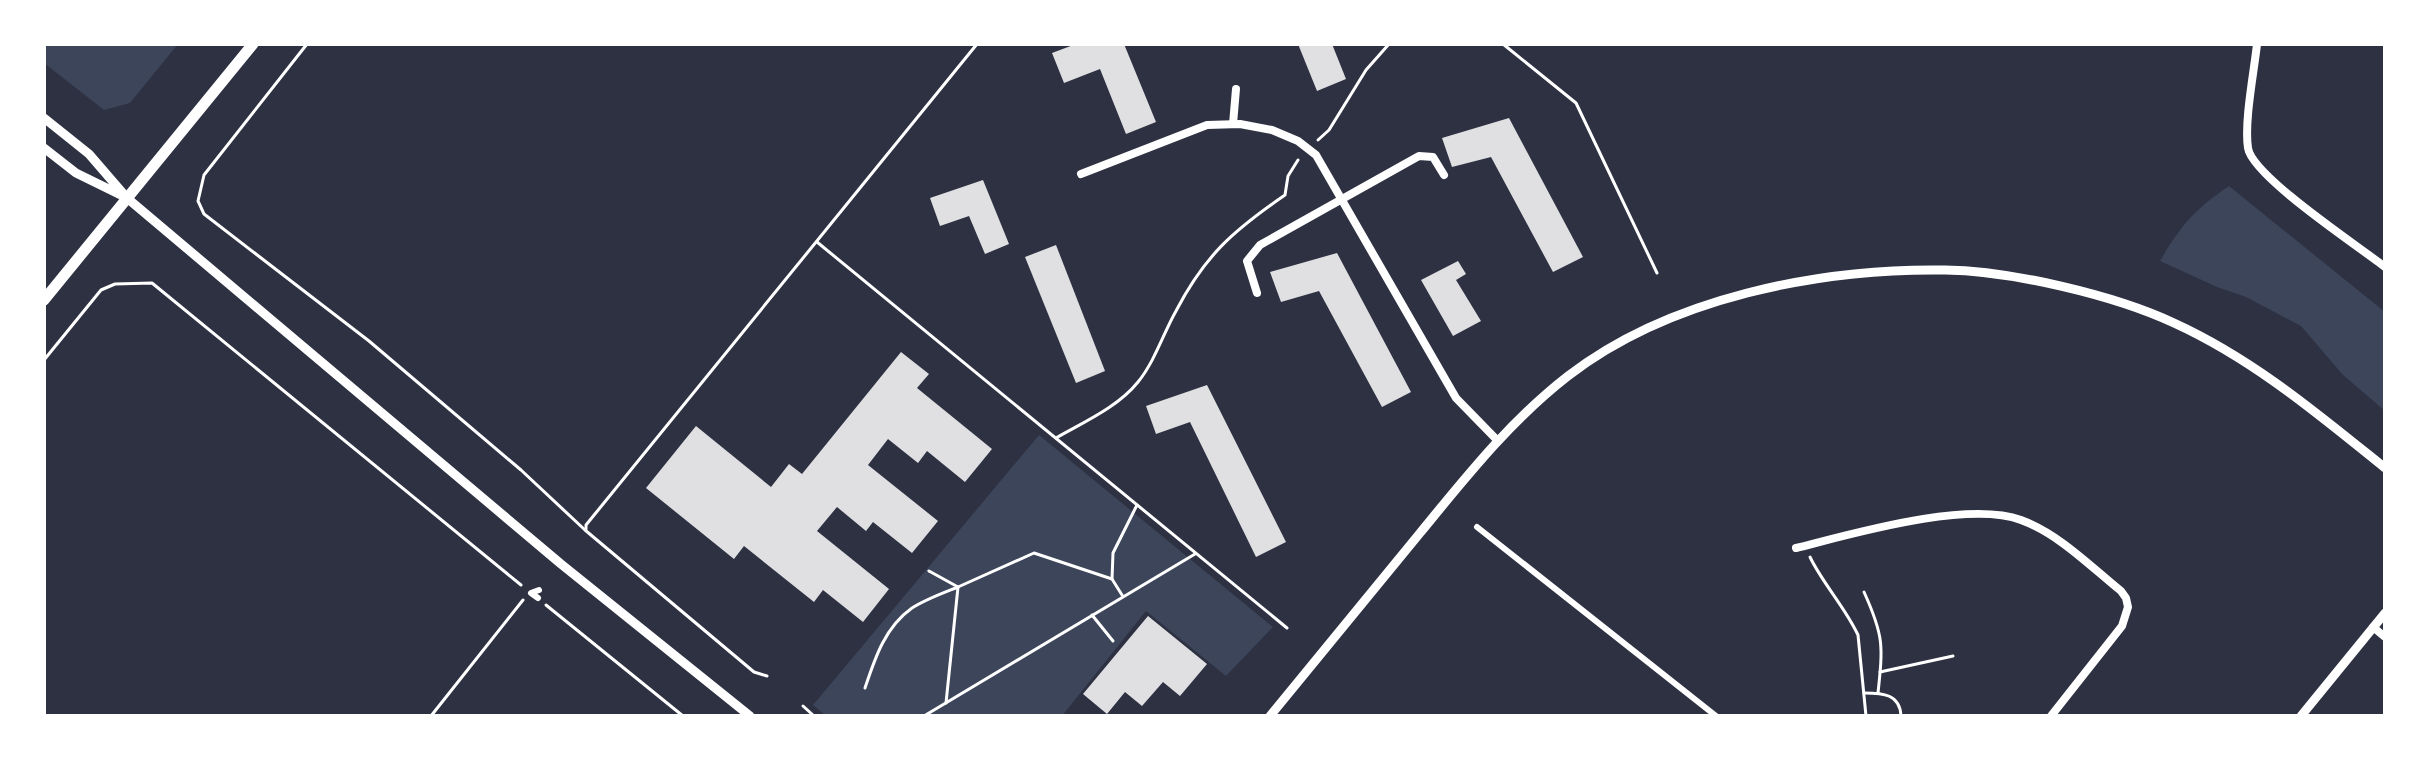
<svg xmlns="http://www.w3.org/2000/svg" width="2429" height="760" font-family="Manrope,sans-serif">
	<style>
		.green { fill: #3c4559 }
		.building { fill: #e0e0e3 }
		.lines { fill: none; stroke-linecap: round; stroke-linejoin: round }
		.path { stroke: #fff; stroke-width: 3 }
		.pedestrian { stroke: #fff; stroke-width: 6 }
		.minor { stroke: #fff; stroke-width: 8 }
		.tertiary { stroke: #fff; stroke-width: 9 }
		.secondary { stroke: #fff; stroke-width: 11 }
	</style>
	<rect width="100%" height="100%" fill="#2d3142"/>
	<g class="green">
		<path d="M44,44H178L130,103L104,110L44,63Z"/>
		<path d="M2229,186L2385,312V411L2343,375L2301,326L2246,297L2217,287L2160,261C2181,225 2195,209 2229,186Z"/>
		<path d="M1039,435L1273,627L1226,676L1146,611L1062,716H826L813,705Z"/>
	</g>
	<g class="building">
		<path d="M1076,44H1124L1156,122L1126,134L1100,69L1064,83L1052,53Z"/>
		<path d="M1298,44H1332L1346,79L1317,91Z"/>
		<path d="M1509,118L1583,257L1553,272L1491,157L1452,167L1442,138Z"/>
		<path d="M983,180L1009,244L985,254L969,216L940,226L930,198Z"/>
		<path d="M1056,245L1105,371L1076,383L1025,257Z"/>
		<path d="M1337,253L1411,392L1382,407L1319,291L1281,302L1270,272Z"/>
		<path d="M1458,261L1466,274L1456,280L1481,321L1453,336L1421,280Z"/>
		<path d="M901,352L929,374L917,388L992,449L965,482L927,451L918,463L888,439L868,465L938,521L912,553L873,522L866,531L837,507L817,531L889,589L863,622L823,590L814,602L744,546L734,559L646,488L696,426L771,487L789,464L802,474Z"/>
		<path d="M1207,385L1286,542L1256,557L1190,422L1156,434L1146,406Z"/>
		<path d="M1148,616L1207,664L1180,696L1163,682L1142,706L1125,692L1107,714L1083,694Z"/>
	</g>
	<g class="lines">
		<g class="path">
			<path d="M307,44L204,175L198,201L204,214L369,341L521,470L585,530L754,672L767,676"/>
			<path d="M1503,44L1576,103L1657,273"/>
			<path d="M1318,140L1329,130L1366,70L1389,44"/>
			<path d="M817,242L1287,628"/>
			<path d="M44,360L101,290L115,284L152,283L521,585"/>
			<path d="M1056,438C1084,422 1118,407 1138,382C1155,361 1163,334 1176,311C1205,255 1234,230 1285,195L1288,176L1298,160"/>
			<path d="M586,529V525L977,44"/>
			<path d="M1810,557C1823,584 1845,607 1858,635L1866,716"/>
			<path d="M929,571L958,587"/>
			<path d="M1112,579L1113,553L1137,505"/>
			<path d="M1864,592C1884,636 1883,646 1878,693"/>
			<path d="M546,605L683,716"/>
			<path d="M1092,615L1113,641"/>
			<path d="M1880,672L1953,656"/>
			<path d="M865,688C875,658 885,627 912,608C926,599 943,593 958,587"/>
			<path d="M1864,693C1883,693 1900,694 1901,716"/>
			<path d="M946,703L958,587L1034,553L1112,579L1122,595"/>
			<path d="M803,706L814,716"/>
			<path d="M431,716L523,600"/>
			<path d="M924,716L1195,554"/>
		</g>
		<g class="pedestrian">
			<path d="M1477,527L1716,716"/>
			<path d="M538,598L531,593L539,590"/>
		</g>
		<g class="minor">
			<path d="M2257,44C2254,72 2244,122 2248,148C2252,176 2358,246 2385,267"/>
			<path d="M1233,124L1236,89"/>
			<path d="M1081,174L1207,125L1240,124L1272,130L1298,141L1316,155L1456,398L1497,440"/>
			<path d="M1257,293L1247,261L1260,245L1419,156L1433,157L1444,175"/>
			<path d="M1796,548C1852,534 1967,500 2021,520C2059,534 2090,566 2121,591L2126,598L2128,607L2122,626L2051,716"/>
			<path d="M2373,627L2385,637"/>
		</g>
		<g class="tertiary">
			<path d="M44,118L89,154L127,198L76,173L44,148"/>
			<path d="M127,198L561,564L750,716"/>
			<path d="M1270,716C1320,655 1370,594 1420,533C1466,477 1510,421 1568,376C1669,298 1819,268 1945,270C2012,271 2114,295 2174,323C2253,359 2318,414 2385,468"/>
			<path d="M2301,716L2385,613"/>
		</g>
		<path class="secondary" d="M44,300L253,44"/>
	</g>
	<rect width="2429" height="760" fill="none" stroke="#ffffff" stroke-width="92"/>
</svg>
